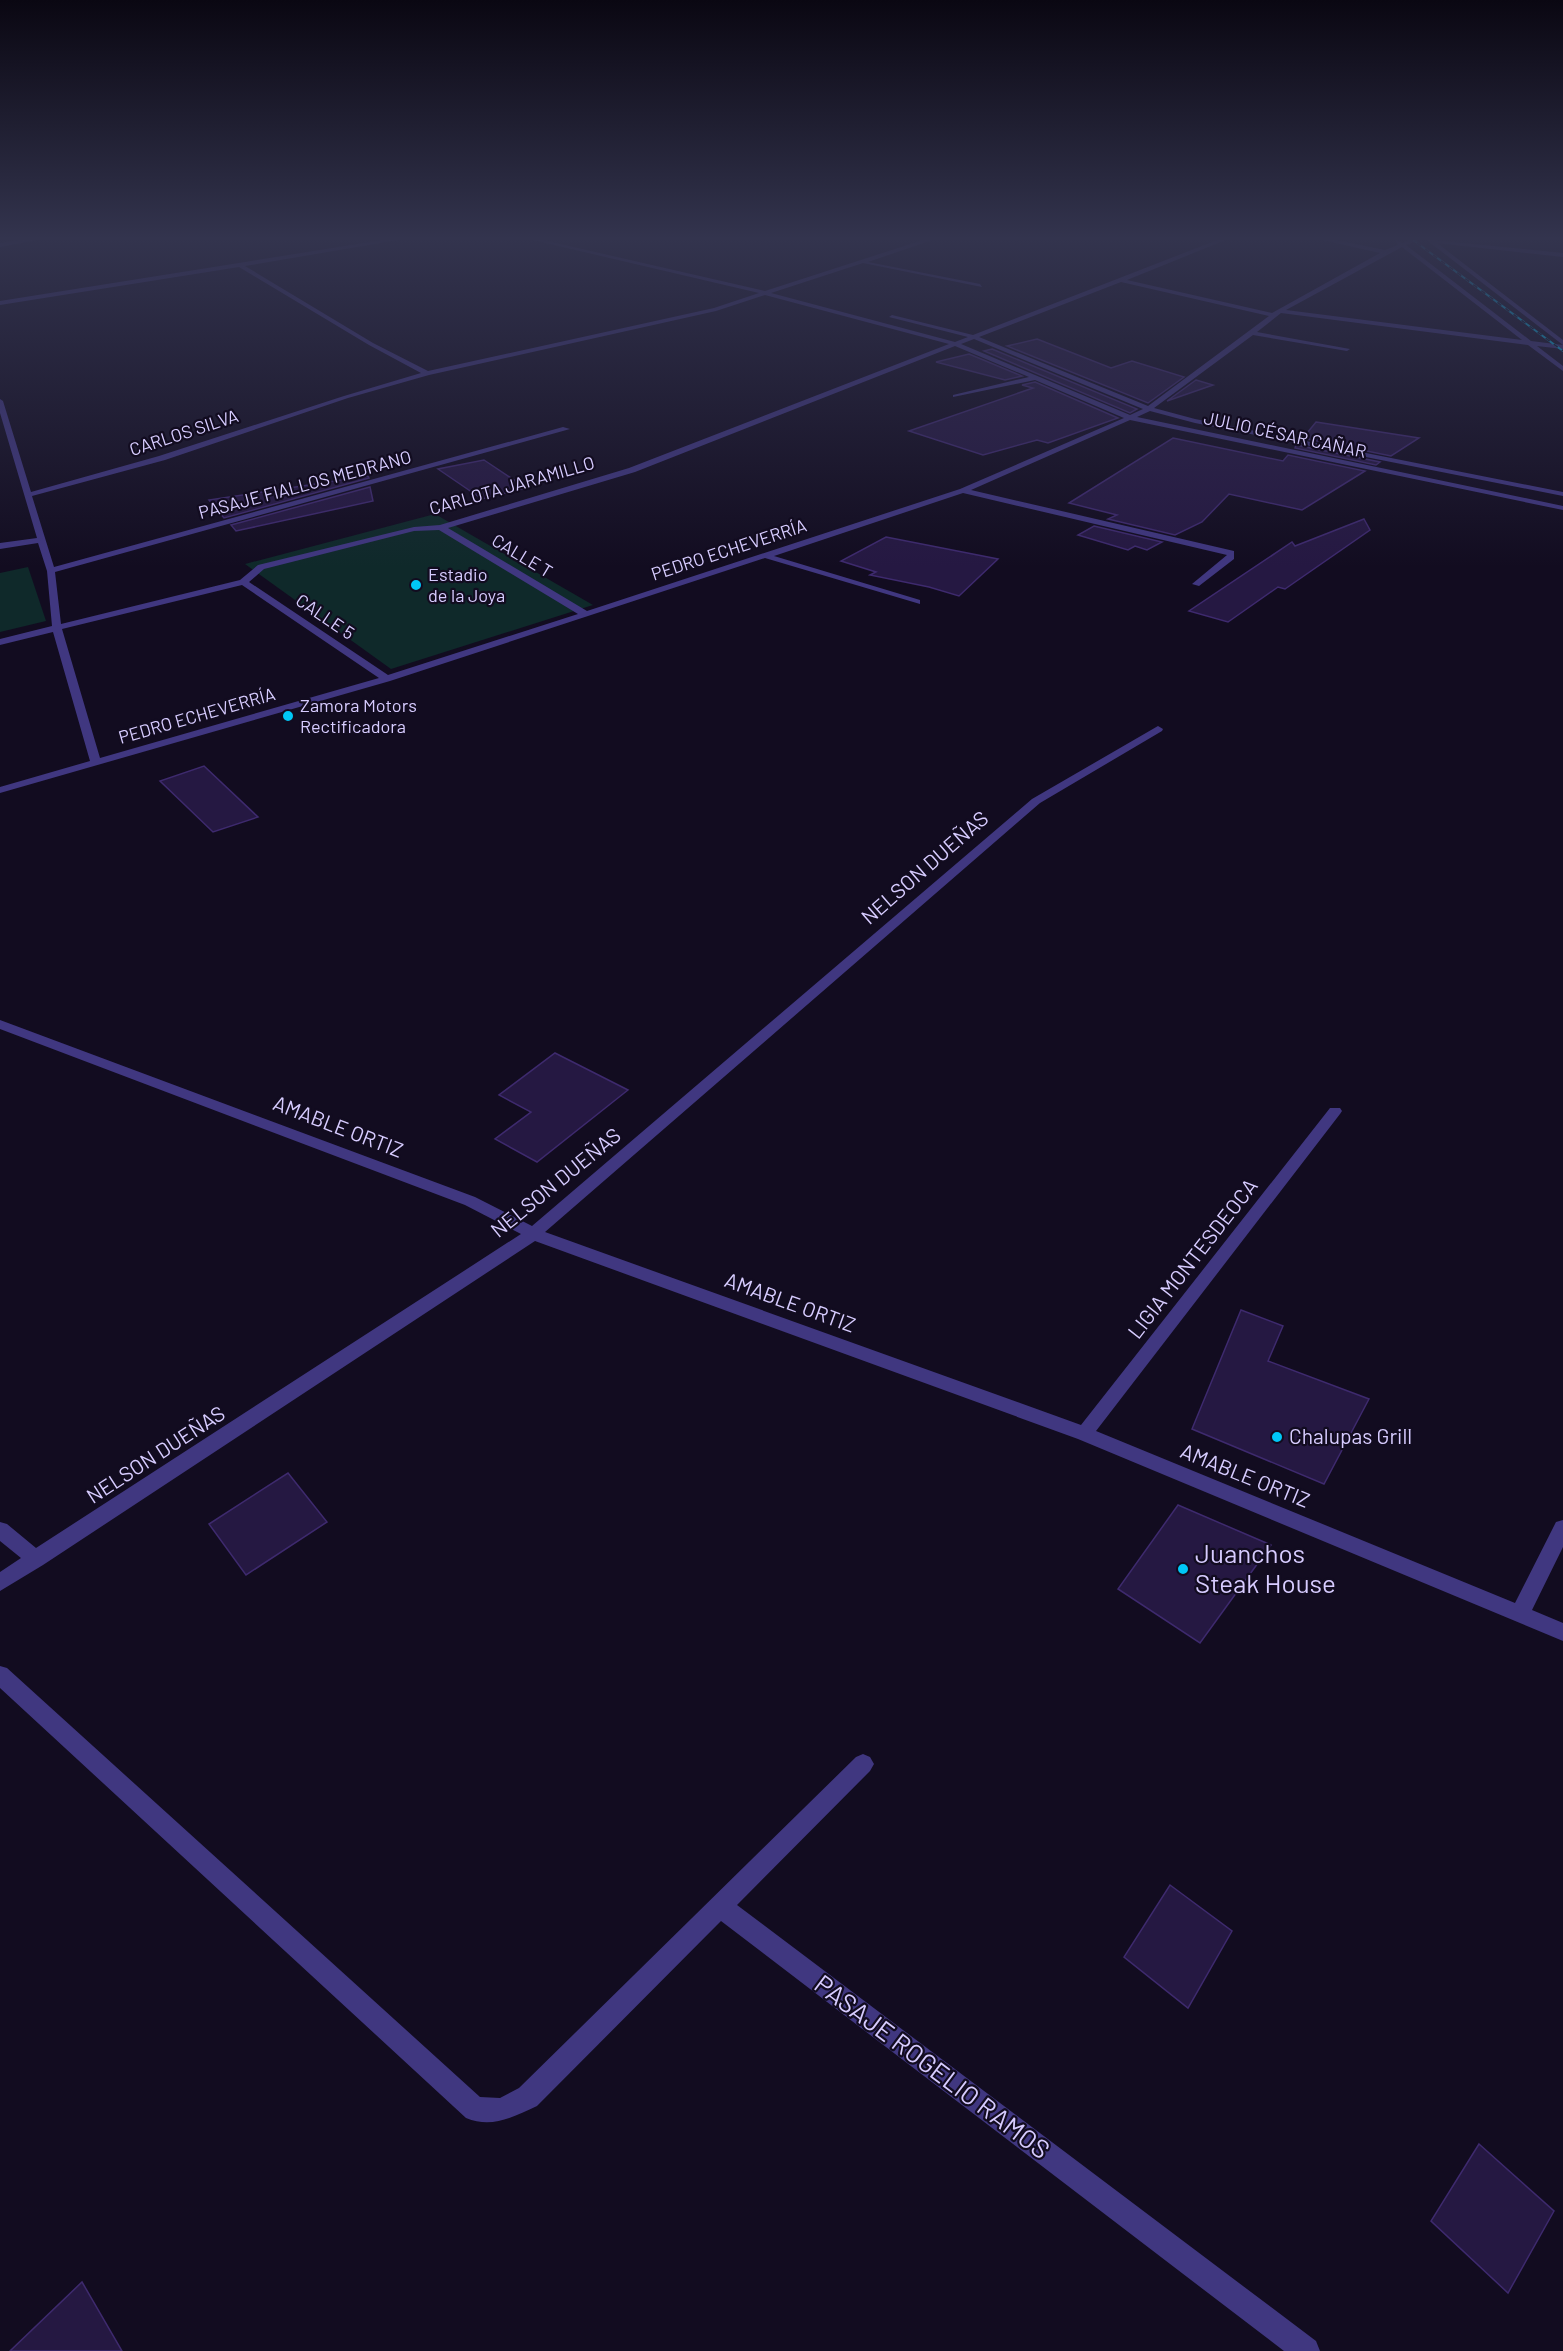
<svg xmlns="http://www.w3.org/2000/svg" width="1563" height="2351" font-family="Barlow,sans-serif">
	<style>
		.green { fill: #0f292a }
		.building { fill: #251842; stroke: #3e2a6e; stroke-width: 1.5 }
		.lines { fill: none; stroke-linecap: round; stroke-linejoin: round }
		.minor { fill: #403780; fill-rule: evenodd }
		.rail-casing { stroke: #00c7f7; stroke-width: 2 }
		.rail { stroke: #120c20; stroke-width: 1.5; stroke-dasharray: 5; stroke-linecap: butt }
		.poi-dot { fill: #00c7f7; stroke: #120c20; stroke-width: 2 }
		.labels { text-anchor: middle; stroke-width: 4.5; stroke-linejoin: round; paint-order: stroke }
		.far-street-label { font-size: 18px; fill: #d7ccff; stroke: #120c20 }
		.far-poi-label { font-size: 18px; fill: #d7ccff; stroke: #120c20; text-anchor: start }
		.street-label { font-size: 21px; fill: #d7ccff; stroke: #120c20 }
		.poi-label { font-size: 21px; fill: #d7ccff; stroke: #120c20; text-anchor: start }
		.near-poi-label { font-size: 26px; fill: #d7ccff; stroke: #120c20; text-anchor: start }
		.near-street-label { font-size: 26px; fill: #d7ccff; stroke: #120c20 }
	</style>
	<rect width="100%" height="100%" fill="#120c20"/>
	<g class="green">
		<path d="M435,514L593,605L391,669L245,564Z"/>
		<path d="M28,567L46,621L0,632V573Z"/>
	</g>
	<g class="building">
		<path d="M1037,339L1111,368L1132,361L1184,377L1148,403L1007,346Z"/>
		<path d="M992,349L1137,409L1130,413L984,351Z"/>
		<path d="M969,354L1022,376L1005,380L936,362Z"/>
		<path d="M1196,380L1213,385L1167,401Z"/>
		<path d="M1035,382L1118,418L1048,443L1037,440L983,455L909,431L1033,388L1022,385Z"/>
		<path d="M1316,422L1419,438L1391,456L1303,438Z"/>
		<path d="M1173,438L1283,461L1288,455L1365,471L1302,510L1229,494L1202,522L1175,535L1108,519L1117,515L1069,503Z"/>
		<path d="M1296,445L1380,462L1376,465L1295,448Z"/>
		<path d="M484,460L526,488L482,499L438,469Z"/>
		<path d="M368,476L369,478L224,518L209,500Z"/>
		<path d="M370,487L373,501L236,531L231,525Z"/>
		<path d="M1364,519L1370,530L1285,589L1278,587L1228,622L1189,611L1292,542L1295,546Z"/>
		<path d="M1094,526L1162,542L1147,550L1135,546L1128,550L1078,535Z"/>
		<path d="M886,537L998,559L959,596L929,587L870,575L876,572L841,561Z"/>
		<path d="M204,766L258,817L213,832L160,781Z"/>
		<path d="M555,1053L628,1090L537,1162L495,1139L531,1112L499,1095Z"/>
		<path d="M1241,1310L1283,1326L1268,1361L1369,1399L1324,1484L1192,1429Z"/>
		<path d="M288,1473L327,1522L246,1575L209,1524Z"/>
		<path d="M1178,1505L1271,1545L1200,1643L1118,1589Z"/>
		<path d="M1170,1885L1232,1931L1188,2008L1124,1957Z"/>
		<path d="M1479,2144L1554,2211L1508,2293L1431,2221Z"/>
		<path d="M82,2282L122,2351H10Z"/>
	</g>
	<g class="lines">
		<g class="minor">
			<path d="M38,237H53L0,247V243Z"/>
			<path d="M401,237H416L245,266L373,343L428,371L714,308L759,293L520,237H530L765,291L932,237H941L868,262L980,284L982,287L863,263L771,293L955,342L968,337L889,317L892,315L973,335L1225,237H1233L1127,280L1272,313L1380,253L1309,237H1321L1385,250L1398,245L1395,240L1403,243C1412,239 1423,234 1433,240L1563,253V257L1437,243L1563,340V345L1424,238L1406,245L1531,341L1563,345V349L1537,346L1563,366V371L1528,345L1281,313L1257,332L1350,349L1347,351L1253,335L1154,408L1195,419L1563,492V496L1195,423L1150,411L1137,417L1563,506V510L1130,420L971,490L1234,551V559L1199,586L1192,584L1227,555L963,493L774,556L920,600V604L765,558L390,681L0,793V787L90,761L53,632L0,645V639L52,626L47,571L38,543L0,549V543L37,538L0,413V399L3,401L31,492L159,456L344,396L421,373L369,345L239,267L0,305V301ZM1402,247L1522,340L1286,310ZM1121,282L1269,316L1148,406L979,337ZM765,295L949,344L629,468L440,525L414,527L258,565L240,580L61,624L55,572L570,429L563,427L54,567L32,496L165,460L348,398L429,375L716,311ZM974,339L1143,409L1130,415L961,344ZM955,346L1029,377L953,395V397L1035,380L1124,418L960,489L587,611L448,528L635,472ZM439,530L578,614L388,675L249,582L264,569L414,531ZM242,585L379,678L100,758L62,629Z"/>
			<path d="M1158,726L1163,729L1162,731L1040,803L545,1232L1081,1425L1330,1108H1340L1342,1111L1340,1114L1096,1431L1515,1603L1556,1522L1563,1520V1547L1532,1610L1563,1623V1641L1078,1439L535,1241L43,1565L0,1591V1572L21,1558L0,1541V1522L7,1524L36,1548L521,1234L465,1205L0,1029V1020L475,1197L532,1226L1032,799Z"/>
			<path d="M0,1666L7,1668L480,2097L500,2098L519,2088L856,1757L863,1754L870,1757L874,1764L870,1771L737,1905L1316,2341L1320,2351H1284L721,1921L537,2106C513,2117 492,2129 466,2118L0,1688Z"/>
		</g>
		<g class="rail-casing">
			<path id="rail" d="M1409,237L1563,351"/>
		</g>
		<use href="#rail" class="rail"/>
	</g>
	<linearGradient id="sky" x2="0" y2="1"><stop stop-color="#0a0712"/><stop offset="0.42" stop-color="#33344e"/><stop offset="1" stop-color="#33344e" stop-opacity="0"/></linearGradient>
	<rect width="1563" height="567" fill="url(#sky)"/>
	<g class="poi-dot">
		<circle cx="416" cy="585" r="6"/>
		<circle cx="288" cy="716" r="6"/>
		<circle cx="1277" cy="1437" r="6"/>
		<circle cx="1183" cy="1569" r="6"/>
	</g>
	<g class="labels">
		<g class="far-street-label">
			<text transform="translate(184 433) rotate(-18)" y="6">CARLOS SILVA</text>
			<text transform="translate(1285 435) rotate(12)" y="6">JULIO CÉSAR CAÑAR</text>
			<text transform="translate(305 485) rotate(-15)" y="6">PASAJE FIALLOS MEDRANO</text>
			<text transform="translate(512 486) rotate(-16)" y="6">CARLOTA JARAMILLO</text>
			<text transform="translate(729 550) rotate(-18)" y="6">PEDRO ECHEVERRÍA</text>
			<text transform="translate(522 556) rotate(31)" y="6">CALLE T</text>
			<text transform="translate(325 617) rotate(34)" y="6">CALLE 5</text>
			<text transform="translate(197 716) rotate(-16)" y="6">PEDRO ECHEVERRÍA</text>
		</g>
		<g class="far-poi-label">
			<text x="428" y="581">Estadio<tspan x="428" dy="21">de la Joya</tspan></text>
			<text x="300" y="712">Zamora Motors<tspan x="300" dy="21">Rectificadora</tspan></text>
		</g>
		<g class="street-label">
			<text transform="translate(925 868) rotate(-41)" y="7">NELSON DUEÑAS</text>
			<text transform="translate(338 1127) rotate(21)" y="7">AMABLE ORTIZ</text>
			<text transform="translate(556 1183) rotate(-39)" y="7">NELSON DUEÑAS</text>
			<text transform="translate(1193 1259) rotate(-52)" y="7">LIGIA MONTESDEOCA</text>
			<text transform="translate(790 1303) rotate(20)" y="7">AMABLE ORTIZ</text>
			<text transform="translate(156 1455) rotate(-33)" y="7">NELSON DUEÑAS</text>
			<text transform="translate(1245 1476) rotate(22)" y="7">AMABLE ORTIZ</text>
		</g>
		<g class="poi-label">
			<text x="1289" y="1444">Chalupas Grill</text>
		</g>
		<g class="near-poi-label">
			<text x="1195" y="1563">Juanchos<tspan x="1195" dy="30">Steak House</tspan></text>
		</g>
		<g class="near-street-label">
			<text transform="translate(932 2067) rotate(37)" y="9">PASAJE ROGELIO RAMOS</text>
		</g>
	</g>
</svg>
